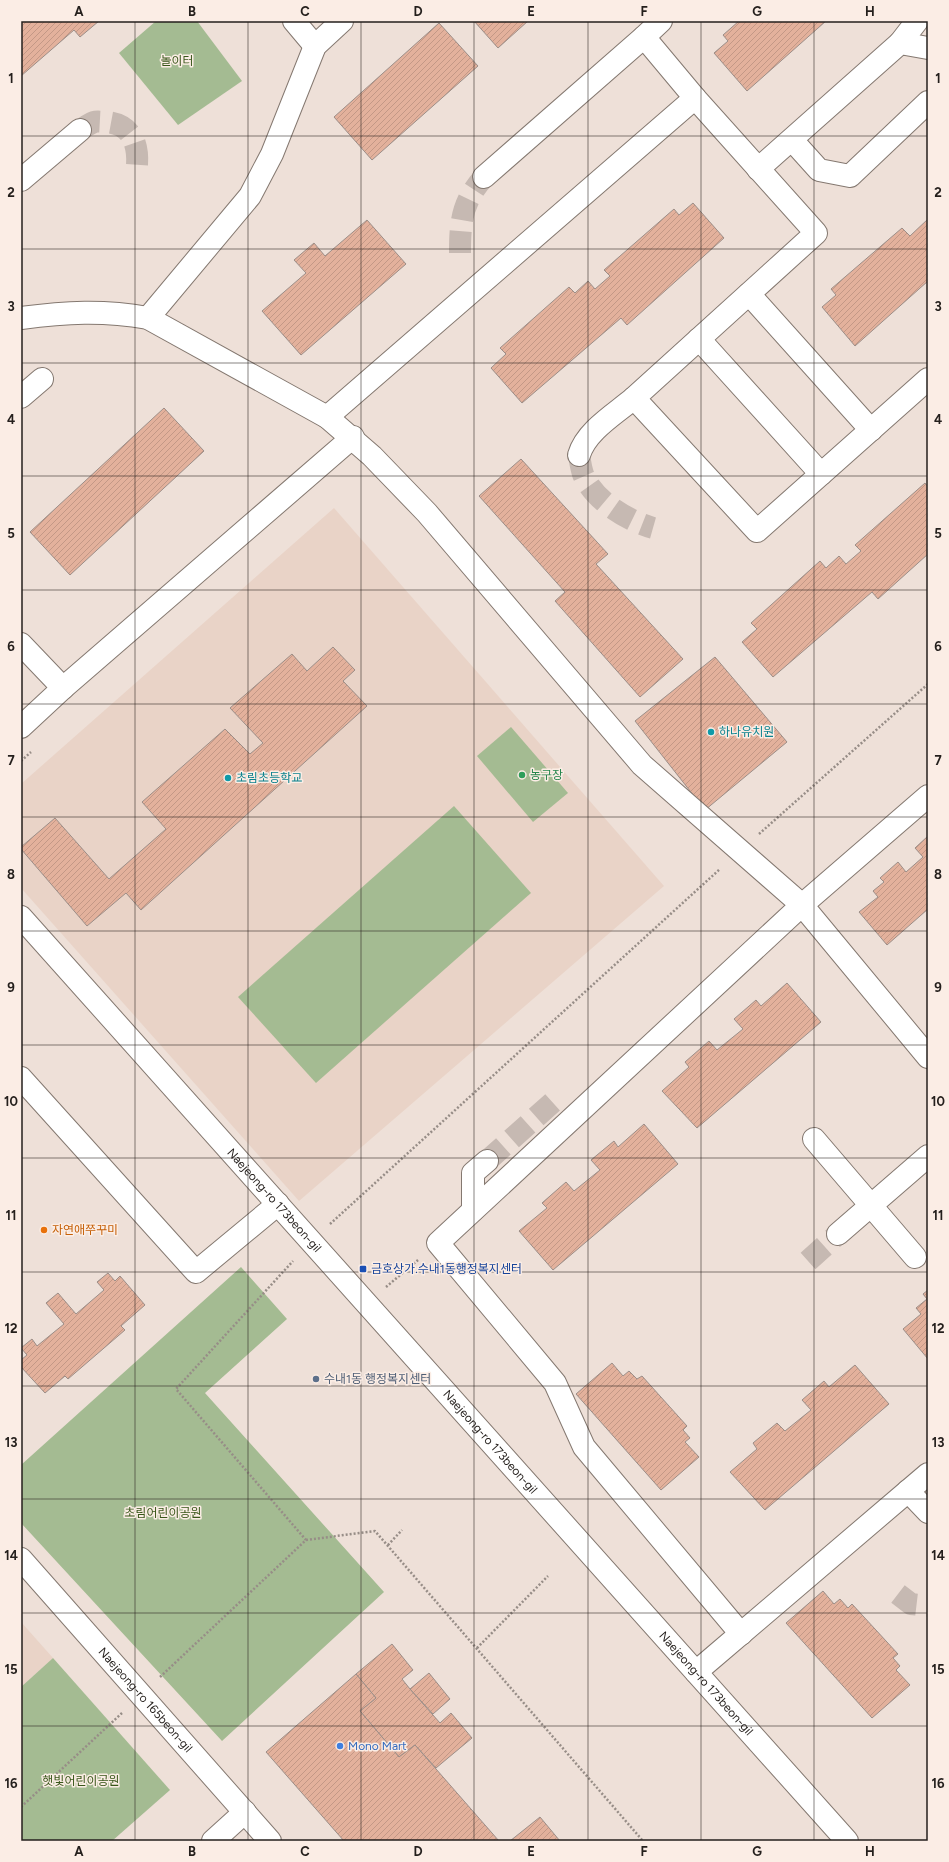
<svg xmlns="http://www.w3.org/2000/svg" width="949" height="1862" font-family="Figtree,'Noto Sans KR',sans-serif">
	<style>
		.built { fill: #e9d3c7 }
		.green { fill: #a4bb92 }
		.building { fill: url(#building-hatch); stroke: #9c8e88 }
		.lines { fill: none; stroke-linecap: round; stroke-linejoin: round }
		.minor-tunnel { stroke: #c6b9b2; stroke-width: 22; stroke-dasharray: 22 11; stroke-linecap: butt }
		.minor-casing { stroke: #847870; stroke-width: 24 }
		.path { stroke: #978d87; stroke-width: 2.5; stroke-dasharray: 2 2; stroke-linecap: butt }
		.minor { stroke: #fff; stroke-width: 22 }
		.grid { fill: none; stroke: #241f1c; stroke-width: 1; stroke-opacity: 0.55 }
		.culture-dot { fill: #0f9aa8; stroke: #fbede5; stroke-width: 1.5 }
		.leisure-dot { fill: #2e9e5b; stroke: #fbede5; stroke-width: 1.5 }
		.food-dot { fill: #e8710a; stroke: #fbede5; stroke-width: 1.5 }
		.transit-dot { fill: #1a4fb4; stroke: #fbede5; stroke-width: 1.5 }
		.service-dot { fill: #5c6f8a; stroke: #fbede5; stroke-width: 1.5 }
		.shop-dot { fill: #3f7fe0; stroke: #fbede5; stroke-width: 1.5 }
		.labels { text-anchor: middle; stroke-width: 3; stroke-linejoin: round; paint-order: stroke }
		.park-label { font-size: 12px; fill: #385619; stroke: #fbede5 }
		.culture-label { font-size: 12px; fill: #0d838f; stroke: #fbede5; text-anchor: start }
		.leisure-label { font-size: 12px; fill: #27864d; stroke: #fbede5; text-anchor: start }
		.street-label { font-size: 12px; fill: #241f1c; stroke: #fbede5 }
		.food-label { font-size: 12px; fill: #c56008; stroke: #fbede5; text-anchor: start }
		.transit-label { font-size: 12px; fill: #164399; stroke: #fbede5; text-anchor: start }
		.service-label { font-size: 12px; fill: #4e5e75; stroke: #fbede5; text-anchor: start }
		.shop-label { font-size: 12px; fill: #366cbe; stroke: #fbede5; text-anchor: start }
		.neatline { fill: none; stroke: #241f1c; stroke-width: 1.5 }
		.grid-label { font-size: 13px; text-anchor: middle; font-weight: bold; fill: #241f1c }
	</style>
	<defs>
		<pattern id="building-hatch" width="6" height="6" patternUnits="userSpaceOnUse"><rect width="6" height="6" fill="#e3b19c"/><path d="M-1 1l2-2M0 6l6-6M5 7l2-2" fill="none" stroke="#c39886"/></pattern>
	</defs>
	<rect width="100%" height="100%" fill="#eee0d8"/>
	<g class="built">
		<path d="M334,508L664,886L299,1201L21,888V784Z"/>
		<path d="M21,1622L53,1658L21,1687Z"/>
	</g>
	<g class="green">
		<path d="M156,21H197L242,81L178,125L119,53Z"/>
		<path d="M511,727L568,793L533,822L477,756Z"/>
		<path d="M454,806L531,893L316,1083L238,997Z"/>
		<path d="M241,1267L287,1319L205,1393L384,1592L222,1741L21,1523V1465Z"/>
		<path d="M53,1658L170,1790L112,1841H21V1687Z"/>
	</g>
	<g class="building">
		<path d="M21,21H99L80,37L74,30L21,76Z"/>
		<path d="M474,21H528L498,48Z"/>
		<path d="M739,21H826L747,91L714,53L728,41L723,35Z"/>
		<path d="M439,23L478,66L372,160L334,117Z"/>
		<path d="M693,203L724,238L627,325L621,318L522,403L491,368L506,354L500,348L569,287L575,293L588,281L595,289L610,276L604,270L674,209L679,215Z"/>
		<path d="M928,219V281L855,346L822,307L836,295L831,289L902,228L910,236Z"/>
		<path d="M367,220L406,264L301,355L262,311L306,273L294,260L314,243L325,256Z"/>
		<path d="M164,408L204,451L70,575L30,532Z"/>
		<path d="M521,459L608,554L596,564L683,659L640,697L555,601L565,592L479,496Z"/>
		<path d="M925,483L928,487V554L878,599L872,592L773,677L742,642L757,629L751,623L820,561L826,568L839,556L846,564L861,551L855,545Z"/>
		<path d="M333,647L355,670L343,681L367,706L141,910L126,893L87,926L21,849V847L55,818L109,879L166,829L142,802L225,729L250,754L263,743L230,708L292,654L307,671Z"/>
		<path d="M715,657L787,742L705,810L635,721Z"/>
		<path d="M928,836V909L887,945L859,912L878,897L873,891L884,882L880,878L898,862L906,872L923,857L915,848Z"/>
		<path d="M787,983L821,1022L697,1128L662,1091L689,1067L685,1062L709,1041L717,1050L743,1029L734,1019L756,1000L761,1006Z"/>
		<path d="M644,1124L678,1164L553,1270L519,1231L547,1208L542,1203L566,1182L574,1191L600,1170L591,1160L614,1141L618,1147Z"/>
		<path d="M108,1273L115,1281L120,1276L145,1305L121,1326L125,1330L68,1379L65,1376L45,1393L21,1367V1360L27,1355L21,1348L32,1339L37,1346L64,1324L46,1303L58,1293L76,1314L104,1290L97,1282Z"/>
		<path d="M928,1290V1359L903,1329L921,1314L916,1308L927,1299L923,1294Z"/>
		<path d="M612,1363L623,1376L629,1371L637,1379L642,1376L687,1426L683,1430L690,1438L685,1442L699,1457L661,1490L576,1394Z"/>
		<path d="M855,1365L889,1404L765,1510L730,1472L757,1449L753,1443L777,1423L785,1431L811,1410L802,1400L824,1381L829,1387Z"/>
		<path d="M823,1591L834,1604L840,1599L848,1608L852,1604L898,1654L893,1658L900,1666L896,1670L910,1685L872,1718L786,1623Z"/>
		<path d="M392,1644L413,1670L402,1679L410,1689L440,1723L451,1713L472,1738L436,1768L415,1745L399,1757L360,1711L376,1698L356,1674Z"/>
		<path d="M429,1673L450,1699L433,1714L410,1689Z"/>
		<path d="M356,1674L376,1698L360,1711L399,1757L415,1745L499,1841H344L266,1752Z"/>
		<path d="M540,1817L560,1841H510Z"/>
	</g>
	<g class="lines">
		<g class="minor-tunnel">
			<path d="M80,130C85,127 89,124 94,122C97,121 103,122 106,122C135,124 140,150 136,173"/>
			<path d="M460,253C460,221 462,202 484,177"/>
			<path d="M579,455C580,461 581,468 583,474C593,500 628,521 653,528"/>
			<path d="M487,1161L553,1102"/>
			<path d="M808,1261L838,1234"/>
			<path d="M898,1594L911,1604L928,1606"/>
		</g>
		<g class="minor-casing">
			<g id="minor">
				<path d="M294,21L315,46"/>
				<path d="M900,43L917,21"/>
				<path d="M695,98L816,233L634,398L757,531L928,379"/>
				<path d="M792,140L819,170L850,176L928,102"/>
				<path d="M758,169L900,43L928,48"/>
				<path d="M484,177L644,37"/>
				<path d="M21,180L80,130"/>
				<path d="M749,294L871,430"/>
				<path d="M21,318C66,312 103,310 148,318L327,417L372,456L427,513L642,765L802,905L928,1057"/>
				<path d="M148,318L250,196L272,154L315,46L342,21"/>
				<path d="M699,339L821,474"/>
				<path d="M21,397L42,379"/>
				<path d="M327,417L695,98L644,37L661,21"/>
				<path d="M579,455C586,431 615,414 634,398"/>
				<path d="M21,644L63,688"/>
				<path d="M21,727L63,688L353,437"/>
				<path id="s1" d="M21,917L847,1841"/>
				<path d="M21,1078L196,1272L278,1204"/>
				<path d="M814,1139L915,1257"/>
				<path d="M473,1210V1173L487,1161"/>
				<path d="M838,1234L928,1156"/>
				<path d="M908,1491L928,1512"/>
				<path id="s2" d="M21,1559L270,1841"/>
				<path d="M741,1634L584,1447L555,1383L438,1243L802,905L928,796"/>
				<path d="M696,1672L928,1474"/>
				<path d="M213,1841L245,1812"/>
			</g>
		</g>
		<g class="path">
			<path d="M21,761L31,752"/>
			<path d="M759,834L928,684"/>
			<path d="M330,1224L720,869"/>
			<path d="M386,1287L418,1260"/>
			<path d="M306,1540L375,1531L643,1841"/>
			<path d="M388,1545L402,1530"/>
			<path d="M477,1648L548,1576"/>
			<path d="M160,1677L306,1540L176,1389L293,1261"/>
			<path d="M21,1807L122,1713"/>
		</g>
		<use href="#minor" class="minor"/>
	</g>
	<path class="grid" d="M135,21V1841M248,21V1841M361,21V1841M474,21V1841M588,21V1841M701,21V1841M814,21V1841M21,136H928M21,249H928M21,363H928M21,476H928M21,590H928M21,704H928M21,817H928M21,931H928M21,1045H928M21,1158H928M21,1272H928M21,1386H928M21,1499H928M21,1613H928M21,1726H928"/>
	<g class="culture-dot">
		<circle cx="711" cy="732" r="4"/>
		<circle cx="228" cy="778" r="4"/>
	</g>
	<circle class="leisure-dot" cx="522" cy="775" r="4"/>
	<circle class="food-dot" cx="44" cy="1230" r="4"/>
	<rect class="transit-dot" x="359" y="1265" width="8" height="8" rx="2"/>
	<circle class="service-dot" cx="316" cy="1379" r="4"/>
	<circle class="shop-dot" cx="340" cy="1746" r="4"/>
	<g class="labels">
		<g class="park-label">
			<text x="177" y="65">놀이터</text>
			<text x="163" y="1517">초림어린이공원</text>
			<text x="81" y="1785">햇빛어린이공원</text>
		</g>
		<g class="culture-label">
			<text x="719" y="736">하나유치원</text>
			<text x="236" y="782">초림초등학교</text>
		</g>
		<g class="leisure-label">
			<text x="530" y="779">농구장</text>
		</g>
		<g class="street-label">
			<text dy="4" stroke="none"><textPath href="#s1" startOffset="380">Naejeong-ro 173beon-gil</textPath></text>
			<text dy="4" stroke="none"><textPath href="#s1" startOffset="704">Naejeong-ro 173beon-gil</textPath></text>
			<text dy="4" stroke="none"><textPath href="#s1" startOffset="1028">Naejeong-ro 173beon-gil</textPath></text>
			<text dy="4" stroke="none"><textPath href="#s2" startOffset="188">Naejeong-ro 165beon-gil</textPath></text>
		</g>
		<g class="food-label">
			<text x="52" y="1234">자연애쭈꾸미</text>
		</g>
		<g class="transit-label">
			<text x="371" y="1273">금호상가.수내1동행정복지센터</text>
		</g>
		<g class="service-label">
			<text x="324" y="1383">수내1동 행정복지센터</text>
		</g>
		<g class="shop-label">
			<text x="348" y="1750">Mono Mart</text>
		</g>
	</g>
	<rect width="949" height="1862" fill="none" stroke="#fbede5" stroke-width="44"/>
	<rect x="22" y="22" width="905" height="1818" class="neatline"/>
	<g class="grid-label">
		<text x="79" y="16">A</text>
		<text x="192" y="16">B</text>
		<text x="305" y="16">C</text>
		<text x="418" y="16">D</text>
		<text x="531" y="16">E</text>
		<text x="644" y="16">F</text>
		<text x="757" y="16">G</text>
		<text x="870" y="16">H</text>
		<text x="11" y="83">1</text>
		<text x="938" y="83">1</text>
		<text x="11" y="197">2</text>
		<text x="938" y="197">2</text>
		<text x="11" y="311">3</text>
		<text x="938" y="311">3</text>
		<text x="11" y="424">4</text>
		<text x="938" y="424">4</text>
		<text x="11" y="538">5</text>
		<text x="938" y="538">5</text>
		<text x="11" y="651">6</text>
		<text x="938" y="651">6</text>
		<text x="11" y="765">7</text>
		<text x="938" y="765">7</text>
		<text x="11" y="879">8</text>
		<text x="938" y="879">8</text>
		<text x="11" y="992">9</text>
		<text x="938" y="992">9</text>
		<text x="11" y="1106">10</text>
		<text x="938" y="1106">10</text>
		<text x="11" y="1220">11</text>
		<text x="938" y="1220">11</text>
		<text x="11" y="1333">12</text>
		<text x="938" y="1333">12</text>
		<text x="11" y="1447">13</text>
		<text x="938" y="1447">13</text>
		<text x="11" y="1560">14</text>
		<text x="938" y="1560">14</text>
		<text x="11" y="1674">15</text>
		<text x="938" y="1674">15</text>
		<text x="11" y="1788">16</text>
		<text x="938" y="1788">16</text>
		<text x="79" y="1856">A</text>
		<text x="192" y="1856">B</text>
		<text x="305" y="1856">C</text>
		<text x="418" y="1856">D</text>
		<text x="531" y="1856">E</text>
		<text x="644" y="1856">F</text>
		<text x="757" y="1856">G</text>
		<text x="870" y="1856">H</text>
	</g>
</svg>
